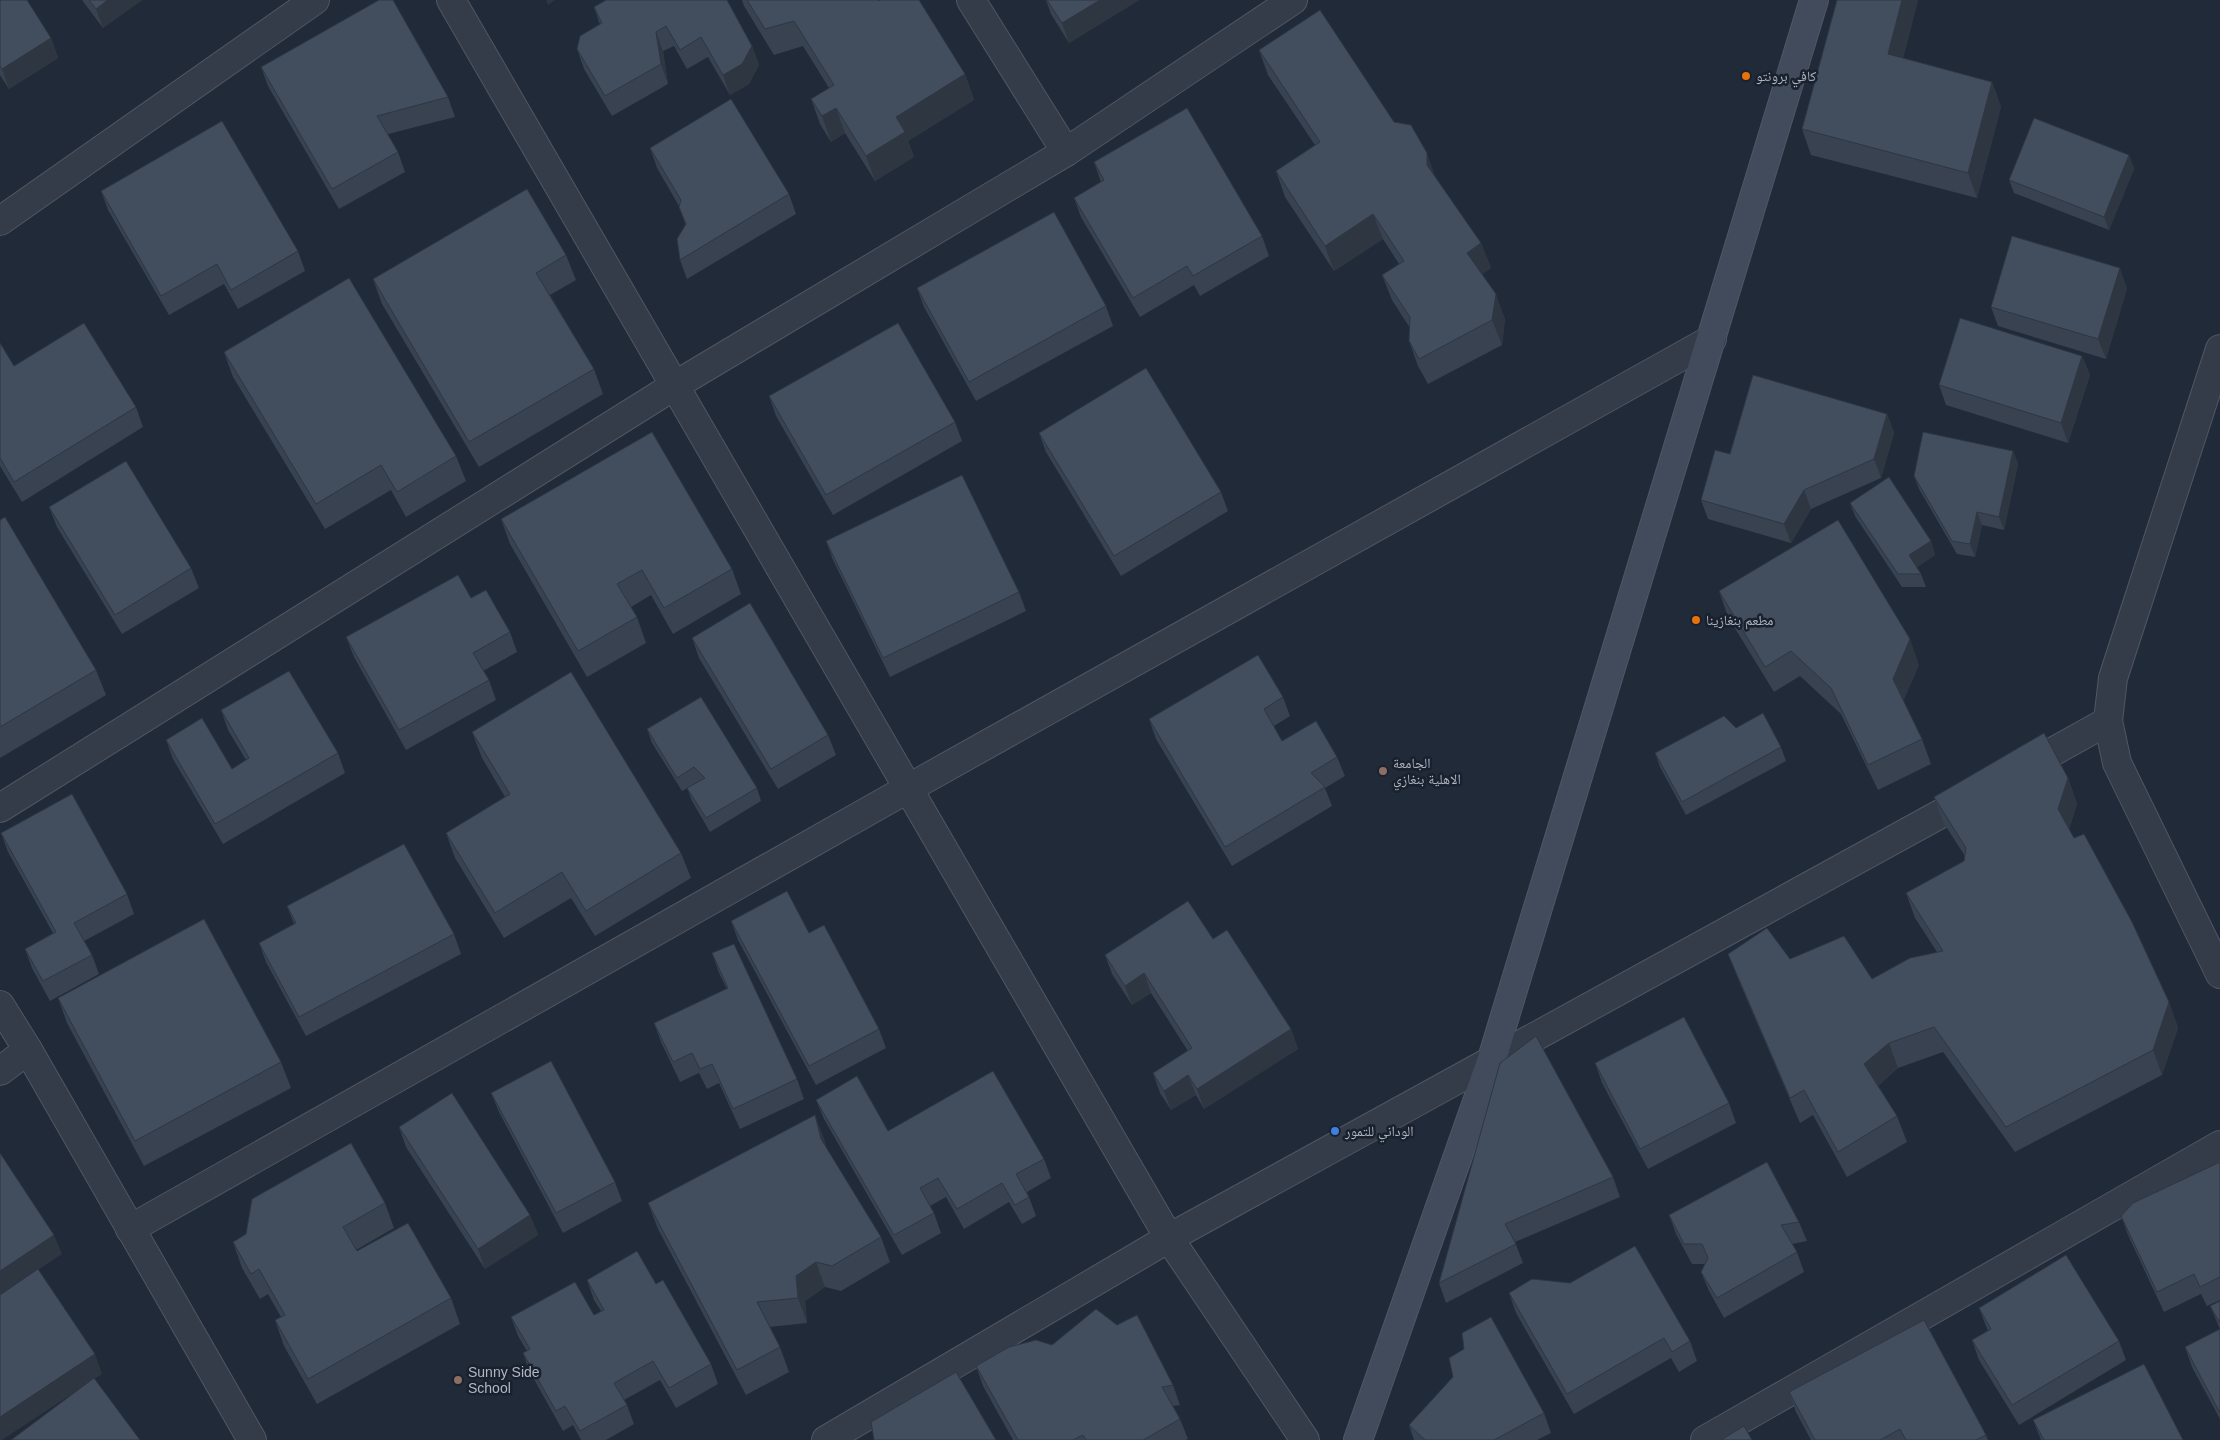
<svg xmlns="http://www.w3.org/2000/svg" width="2220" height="1440" font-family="Arial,'Noto Naskh Arabic',sans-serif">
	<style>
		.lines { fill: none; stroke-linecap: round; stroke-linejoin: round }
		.street-casing { stroke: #4f5764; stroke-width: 30 }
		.secondary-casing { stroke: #4f5764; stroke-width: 30 }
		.street { stroke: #343c49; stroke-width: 28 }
		.secondary { stroke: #424b5c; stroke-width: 28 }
		.wall { fill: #394251 }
		.shaded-wall { fill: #2e3642 }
		.building { fill: #424d5e; stroke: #2e3642 }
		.food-dot { fill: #e8710a; stroke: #1a212e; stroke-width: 2 }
		.education-dot { fill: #8d6e63; stroke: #1a212e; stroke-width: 2 }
		.shop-dot { fill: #3f7fe0; stroke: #1a212e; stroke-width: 2 }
		.labels { text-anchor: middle; stroke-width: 5; stroke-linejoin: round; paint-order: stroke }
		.poi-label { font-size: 14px; fill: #afb7c5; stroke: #1a212e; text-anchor: start }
	</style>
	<rect width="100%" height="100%" fill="#212a39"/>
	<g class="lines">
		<g class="street-casing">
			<g id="street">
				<path d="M451,0L1169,1238L1305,1440"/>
				<path d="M971,0L1066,152"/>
				<path d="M0,221L315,0"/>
				<path d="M2220,349L2113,678L2108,721L2117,763L2220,974"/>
				<path d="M2022,769L2108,721"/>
				<path d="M0,808L674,386L1066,152L1293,0"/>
				<path d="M0,1005L28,1050L252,1440"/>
				<path d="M0,1071L28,1050"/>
				<path d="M130,1229L909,788L1712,339"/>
				<path d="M826,1440L1169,1238L1973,796"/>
				<path d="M1705,1440L2220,1145"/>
			</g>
		</g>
		<g class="secondary-casing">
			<path id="secondary" d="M1358,1440L1491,1062L1814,0"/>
		</g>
		<use href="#street" class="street"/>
		<use href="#secondary" class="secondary"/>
	</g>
	<g class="wall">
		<path d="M0,0L51,38L58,58L9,89L0,75Z"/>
		<path d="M82,0H142L103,28Z"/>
		<path d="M742,0H878L965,74L974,100L908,141L914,157L875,181L845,133L831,142L820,124L811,99L829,88L803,46L774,55L744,6Z"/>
		<path d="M1046,0H1139L1069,43L1051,14Z"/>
		<path d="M1837,0H1918L1903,58L1992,82L2001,107L1977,198L1811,155L1802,129Z"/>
		<path d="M594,7L752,46L759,65L749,84L730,95L708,57L687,69L674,46L663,51L668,84L612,116L584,69L577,49L600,25Z"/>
		<path d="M1259,50L1394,122L1435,177L1481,243L1491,268L1482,274L1505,319L1502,345L1428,384L1418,366L1409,341L1410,328L1392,300L1382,275L1399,264L1383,239L1334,271L1285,197L1276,171L1315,145L1268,75Z"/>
		<path d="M261,67L448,97L455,117L388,134L398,152L405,172L339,209L268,86Z"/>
		<path d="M650,148L789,194L796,214L687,279L680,260L685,224L679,206L657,168Z"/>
		<path d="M2129,155L2134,169L2109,230L2014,193L2009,180Z"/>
		<path d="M1094,162L1262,236L1269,256L1200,296L1194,285L1140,317L1081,217L1074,198L1101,182Z"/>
		<path d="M101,191L298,251L305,271L238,309L224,284L169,315L108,210Z"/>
		<path d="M566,255L576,280L550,295L594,369L603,394L479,467L382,304L373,279Z"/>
		<path d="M917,288L1106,306L1113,326L976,401L924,307Z"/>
		<path d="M2127,288L2106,359L1998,326L1991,307Z"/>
		<path d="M0,343L14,366L136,407L143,427L22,502L0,466Z"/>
		<path d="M224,352L456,456L466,481L406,517L391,490L325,529L233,377Z"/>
		<path d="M2082,356L2090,375L2068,443L1946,405L1939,385Z"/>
		<path d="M769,396L955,422L962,441L833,515L776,416Z"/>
		<path d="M1887,414L1894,433L1881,478L1811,509L1791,543L1708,519L1701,500L1730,454Z"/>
		<path d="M1039,433L1221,492L1228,511L1121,576L1046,452Z"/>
		<path d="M2013,451L2018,464L2004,530L1982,525L1975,557L1957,554L1919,489L1914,476Z"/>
		<path d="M1850,503L1931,541L1935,555L1917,567L1921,574L1926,587H1902L1855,516Z"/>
		<path d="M49,507L191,568L199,588L122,634L57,527Z"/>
		<path d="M501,519L732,569L741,594L673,634L651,595L631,607L637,617L646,643L587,677L510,544Z"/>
		<path d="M0,520L96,670L106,695L0,758Z"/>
		<path d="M826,541L1019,592L1026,611L890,677L833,560Z"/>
		<path d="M1719,591L1919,665L1903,701L1922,739L1931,764L1878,790L1841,714L1800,676L1774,692L1728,617Z"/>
		<path d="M471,598L510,632L517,652L483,671L489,680L496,700L406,750L354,657L346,637Z"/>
		<path d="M692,638L828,735L836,755L778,789L699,658Z"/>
		<path d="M1283,697L1290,716L1274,726L1282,741L1337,757L1345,776L1325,788L1332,806L1232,866L1156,739L1149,719Z"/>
		<path d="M221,710L338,753L345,773L223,844L173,759L166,740L232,769L246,760L228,730Z"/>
		<path d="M647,729L757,788L761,801L710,832L692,801L687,788L699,781L682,791L652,743Z"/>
		<path d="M472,732L681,853L691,878L595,936L571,898L504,938L455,858L446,833L505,797L482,758Z"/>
		<path d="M1781,747L1786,761L1686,815L1660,767L1655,753Z"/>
		<path d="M2068,778L2077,804L2069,829L2169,1002L2178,1028L2162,1075L2015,1152L1943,1052L1898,1068L1878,1086L1897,1116L1907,1142L1847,1177L1813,1115L1800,1123L1738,979L1728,954L1790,959L1872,979L1937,952L1915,918L1906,893L1964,861L1965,856L1943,822L1934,797Z"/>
		<path d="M1,833L127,894L134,914L84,941L92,955L99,974L50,1001L32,968L25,949L53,933L8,852Z"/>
		<path d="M287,906L454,934L461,954L306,1036L266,962L259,943L294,924Z"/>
		<path d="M731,921L809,933L879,1029L886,1048L816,1085L738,940Z"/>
		<path d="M1213,939L1291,1029L1298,1049L1204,1109L1196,1095L1171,1110L1160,1093L1153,1073L1188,1051L1151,993L1132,1005L1112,974L1105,955Z"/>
		<path d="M712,953L797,1079L804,1099L740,1129L719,1083L707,1089L699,1073L680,1082L661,1042L654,1023L727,989L719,973Z"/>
		<path d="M58,998L281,1062L291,1088L144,1166L67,1023Z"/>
		<path d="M1536,1036L1613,1177L1620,1197L1515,1242L1523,1263L1446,1303L1439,1283Z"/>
		<path d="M1595,1063L1729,1103L1736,1123L1648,1169L1602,1083Z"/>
		<path d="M491,1093L615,1182L622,1201L563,1233L499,1112Z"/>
		<path d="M816,1100L888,1131L1044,1159L1051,1178L1027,1192L1029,1197L1036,1216L1022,1224L1009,1202L964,1229L946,1197L930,1206L934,1213L941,1233L902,1255L824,1119Z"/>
		<path d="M815,1115L826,1147L881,1237L890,1262L841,1291L825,1287L805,1301L807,1323L769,1327L780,1347L789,1372L746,1395L658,1229L648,1203Z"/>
		<path d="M399,1127L530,1215L538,1235L485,1269L406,1147Z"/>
		<path d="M2220,1162V1300L2207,1306L2201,1294L2164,1312L2128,1235L2121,1216Z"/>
		<path d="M385,1203L394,1228L356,1250L357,1251L451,1298L460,1324L317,1404L284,1346L275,1320L281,1317L268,1294L260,1299L242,1268L233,1242Z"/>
		<path d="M1669,1215L1799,1222L1807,1241L1792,1244L1797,1252L1804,1272L1724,1318L1709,1291L1701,1272L1705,1264H1692L1676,1234Z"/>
		<path d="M587,1280L656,1284L711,1364L718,1384L676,1408L660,1380L624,1400L627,1405L634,1424L606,1440H581L573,1425L563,1431L530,1372L523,1353L527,1351L518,1336L511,1317L594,1315L601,1311L594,1300Z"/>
		<path d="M1509,1293L1690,1341L1697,1361L1679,1372L1671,1358L1574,1414L1516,1313Z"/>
		<path d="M2220,1301V1419L2192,1367L2185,1347L2220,1329L2210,1306Z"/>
		<path d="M1979,1308L2119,1341L2126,1360L2019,1425L1979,1360L1972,1340L1988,1331Z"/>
		<path d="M976,1366L1173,1385L1180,1405L1173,1406L1180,1419L1188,1439L1185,1440H1013L983,1386Z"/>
		<path d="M1453,1377L1544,1413L1551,1433L1537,1440H1414L1409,1425Z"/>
		<path d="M1789,1392L1986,1435L1988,1440H1811L1796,1412Z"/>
		<path d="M2033,1420L2183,1440H2041Z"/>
	</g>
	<g class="shaded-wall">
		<path d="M108,0H142L103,28L96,9Z"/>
		<path d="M546,0H555L548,5Z"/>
		<path d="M1100,0H1139L1069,43L1062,23Z"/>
		<path d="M1902,0H1918L1897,79L1888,54Z"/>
		<path d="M656,32L663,51L668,84L661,64Z"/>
		<path d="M51,38L58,58L9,89L2,69Z"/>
		<path d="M752,46L759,65L749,84L730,95L723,75Z"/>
		<path d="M965,74L974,100L908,141L914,157L875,181L866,156L896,117Z"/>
		<path d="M1992,82L2001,107L1977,198L1968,173Z"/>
		<path d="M836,108L845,133L831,142L822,116Z"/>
		<path d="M1427,153L1436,179L1427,165Z"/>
		<path d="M2129,155L2134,169L2109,230L2104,217Z"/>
		<path d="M1373,214L1383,239L1334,271L1325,246Z"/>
		<path d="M1481,243L1491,268L1476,278L1467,253Z"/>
		<path d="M2120,268L2127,288L2106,359L2098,339Z"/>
		<path d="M1496,294L1505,319L1502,345L1492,320Z"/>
		<path d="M2082,356L2090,375L2068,443L2061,423Z"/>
		<path d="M1887,414L1894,433L1881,478L1874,459Z"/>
		<path d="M2013,451L2018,464L2004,530L1999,517Z"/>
		<path d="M1804,490L1811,509L1791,543L1784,524Z"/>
		<path d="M1977,512L1982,525L1975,557L1970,544Z"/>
		<path d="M1931,541L1935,555L1914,569L1909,555Z"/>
		<path d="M1910,639L1919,665L1902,704L1893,679Z"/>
		<path d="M2068,778L2077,804L2067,834L2058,809Z"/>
		<path d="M1144,973L1151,993L1132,1005L1125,986Z"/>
		<path d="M2169,1002L2178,1028L2162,1075L2153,1050Z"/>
		<path d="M1291,1029L1298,1049L1204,1109L1197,1089Z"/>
		<path d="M1889,1043L1898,1068L1873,1090L1864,1064Z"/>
		<path d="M1188,1075L1196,1095L1171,1110L1164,1091Z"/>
		<path d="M815,1115L825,1141L830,1164L821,1139Z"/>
		<path d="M530,1215L538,1235L485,1269L478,1249Z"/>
		<path d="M54,1235L62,1254L0,1295V1271Z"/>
		<path d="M816,1262L825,1287L805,1301L807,1323L798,1298L796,1276Z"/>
		<path d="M95,1354L102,1374L2,1440H0V1417Z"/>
	</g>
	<g class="building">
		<path d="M0,0H27L51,38L2,69L0,66Z"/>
		<path d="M89,0H108L96,9Z"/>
		<path d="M379,0H393L448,97L377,116L398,152L332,189L261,67Z"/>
		<path d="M606,0H727L752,46L742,64L723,75L701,37L680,50L666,26L656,32L661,64L605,96L577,49L580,36L602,23L594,7Z"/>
		<path d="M747,0H878L879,1L880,0H919L965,74L896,117L905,132L866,156L836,108L822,116L811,99L834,85L794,21L765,29Z"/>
		<path d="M1047,0H1100L1062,23Z"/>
		<path d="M1837,0H1902L1888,54L1992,82L1968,173L1802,129Z"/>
		<path d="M1320,10L1394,122L1411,125L1427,153V165L1481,243L1467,253L1496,294L1492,320L1419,359L1409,341L1410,317L1382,275L1404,261L1373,214L1325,246L1276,171L1320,142L1259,50Z"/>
		<path d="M731,99L789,194L680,260L677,239L686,224L679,207L681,200L650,148Z"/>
		<path d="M1187,108L1262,236L1193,276L1187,266L1133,298L1074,198L1104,180L1094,162Z"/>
		<path d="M2034,118L2129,155L2104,217L2009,180Z"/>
		<path d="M222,121L298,251L231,290L217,264L161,296L101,191Z"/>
		<path d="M527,189L566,255L536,273L594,369L469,442L373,279Z"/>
		<path d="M1054,212L1106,306L969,382L917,288Z"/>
		<path d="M2012,236L2120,268L2098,339L1991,307Z"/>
		<path d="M349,278L456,456L397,492L381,465L316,504L224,352Z"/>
		<path d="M1960,318L2082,356L2061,423L1939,385Z"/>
		<path d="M84,323L136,407L14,482L0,458V343L14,366Z"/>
		<path d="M898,323L955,422L826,495L769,396Z"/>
		<path d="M1146,368L1221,492L1114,556L1039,433Z"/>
		<path d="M1753,375L1887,414L1874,459L1804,490L1784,524L1701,500L1715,450L1730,454Z"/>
		<path d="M652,432L732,569L664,608L642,570L617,584L637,617L578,651L501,519Z"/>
		<path d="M1923,432L2013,451L1999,517L1977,512L1970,544L1952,541L1914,476Z"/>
		<path d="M126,461L191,568L115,615L49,507Z"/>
		<path d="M962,475L1019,592L883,658L826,541Z"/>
		<path d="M1889,477L1931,541L1909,555L1921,574H1898L1850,503Z"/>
		<path d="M5,517L96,670L0,727V520Z"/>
		<path d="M1838,520L1910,639L1893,679L1922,739L1868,765L1831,688L1791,651L1765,667L1719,591Z"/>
		<path d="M458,575L471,598L486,590L510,632L473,653L489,680L399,730L346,637Z"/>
		<path d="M750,603L828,735L771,769L692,638Z"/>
		<path d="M1258,655L1283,697L1264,709L1282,741L1316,721L1337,757L1311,773L1325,787L1225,847L1149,719Z"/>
		<path d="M289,671L338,753L215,824L166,740L202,718L232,769L249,758L221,710Z"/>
		<path d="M571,672L681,853L586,911L562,872L495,913L446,833L510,794L472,732Z"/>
		<path d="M701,697L757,788L706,818L687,788L705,778L694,767L677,778L647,729Z"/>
		<path d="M1763,713L1781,747L1682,802L1655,753L1724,716L1736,728Z"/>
		<path d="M2044,733L2068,778L2058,809L2074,838L2084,834L2132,922L2169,1002L2153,1050L2006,1127L1934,1027L1889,1043L1864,1064L1897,1116L1838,1152L1804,1090L1790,1098L1728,954L1767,928L1790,959L1844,936L1872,979L1910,958L1943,951L1906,893L1964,861L1966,848L1934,797Z"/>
		<path d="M72,794L127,894L74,923L92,955L43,981L25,949L56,932L1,833Z"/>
		<path d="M404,844L454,934L299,1017L259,943L296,923L287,906Z"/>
		<path d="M787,891L809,933L824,925L879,1029L809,1066L731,921Z"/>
		<path d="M1188,901L1213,939L1227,930L1291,1029L1197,1089L1188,1075L1164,1091L1153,1073L1192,1048L1144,973L1125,986L1105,955Z"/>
		<path d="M204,919L281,1062L135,1141L58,998Z"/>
		<path d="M734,944L797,1079L733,1109L712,1064L700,1069L692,1053L673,1062L654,1023L728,988L712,953Z"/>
		<path d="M1684,1017L1729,1103L1640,1149L1595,1063Z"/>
		<path d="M1536,1036L1613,1177L1505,1224L1516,1244L1439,1283L1500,1063Z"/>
		<path d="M551,1061L615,1182L556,1213L491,1093Z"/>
		<path d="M993,1071L1044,1159L1016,1174L1029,1197L1015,1205L1002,1183L957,1209L938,1178L920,1188L934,1213L894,1235L816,1100L857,1076L888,1131Z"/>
		<path d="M452,1093L530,1215L478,1249L399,1127Z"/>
		<path d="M815,1115L821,1139L881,1237L832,1266L816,1262L796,1276L798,1298L757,1302L780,1347L737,1370L648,1203Z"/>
		<path d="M351,1143L385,1203L343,1227L357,1251L408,1223L451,1298L308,1379L275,1320L285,1315L259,1269L251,1274L233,1242L246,1234L252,1199Z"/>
		<path d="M0,1153L54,1235L0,1271Z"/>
		<path d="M1767,1162L1799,1222L1781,1225L1797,1252L1717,1298L1701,1272L1708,1258L1702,1244H1684L1669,1215Z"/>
		<path d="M2220,1162V1277L2200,1287L2194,1274L2157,1292L2121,1216L2133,1203Z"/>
		<path d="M1635,1246L1690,1341L1672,1352L1664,1338L1567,1394L1509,1293L1532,1279L1570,1283Z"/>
		<path d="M637,1251L656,1284L663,1280L711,1364L669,1388L653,1361L614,1383L627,1405L580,1431L565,1406L556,1411L523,1353L530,1349L511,1317L575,1282L594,1315L604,1310L587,1280Z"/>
		<path d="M2066,1255L2119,1341L2012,1405L1972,1340L1991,1329L1979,1308Z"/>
		<path d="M38,1269L95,1354L0,1417V1295Z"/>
		<path d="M2220,1301V1323L2210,1306Z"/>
		<path d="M1096,1309L1117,1325L1137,1315L1173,1385L1162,1387L1180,1419L1143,1440H1086L1083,1435L1073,1440H1018L976,1366L1009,1347L1036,1340L1052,1345Z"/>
		<path d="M1491,1317L1544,1413L1494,1440H1425L1409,1425L1453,1377L1449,1358L1464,1349L1462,1333Z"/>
		<path d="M1924,1320L1986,1435L1976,1440H1906L1900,1429L1880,1440H1815L1789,1392Z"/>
		<path d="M2220,1329V1413L2185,1347Z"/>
		<path d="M2144,1364L2183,1440H2044L2033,1420Z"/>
		<path d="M956,1372L996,1440H874L871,1422Z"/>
		<path d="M94,1378L140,1440H11Z"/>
		<path d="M1744,1426L1752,1440H1721Z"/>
	</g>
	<g class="food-dot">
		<circle cx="1746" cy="76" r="5"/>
		<circle cx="1696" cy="620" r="5"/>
	</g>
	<g class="education-dot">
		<circle cx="1383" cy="771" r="5"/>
		<circle cx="458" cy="1380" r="5"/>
	</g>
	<circle class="shop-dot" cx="1335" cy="1131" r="5"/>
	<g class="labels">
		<g class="poi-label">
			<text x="1756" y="81">كافي برونتو</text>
			<text x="1706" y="625">مطعم بنغازينا</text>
			<text x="1393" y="768">الجامعة<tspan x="1393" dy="16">الاهلية بنغازي</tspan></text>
			<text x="1345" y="1136">الوداني للتمور</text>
			<text x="468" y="1377">Sunny Side<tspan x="468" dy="16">School</tspan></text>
		</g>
	</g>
</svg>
